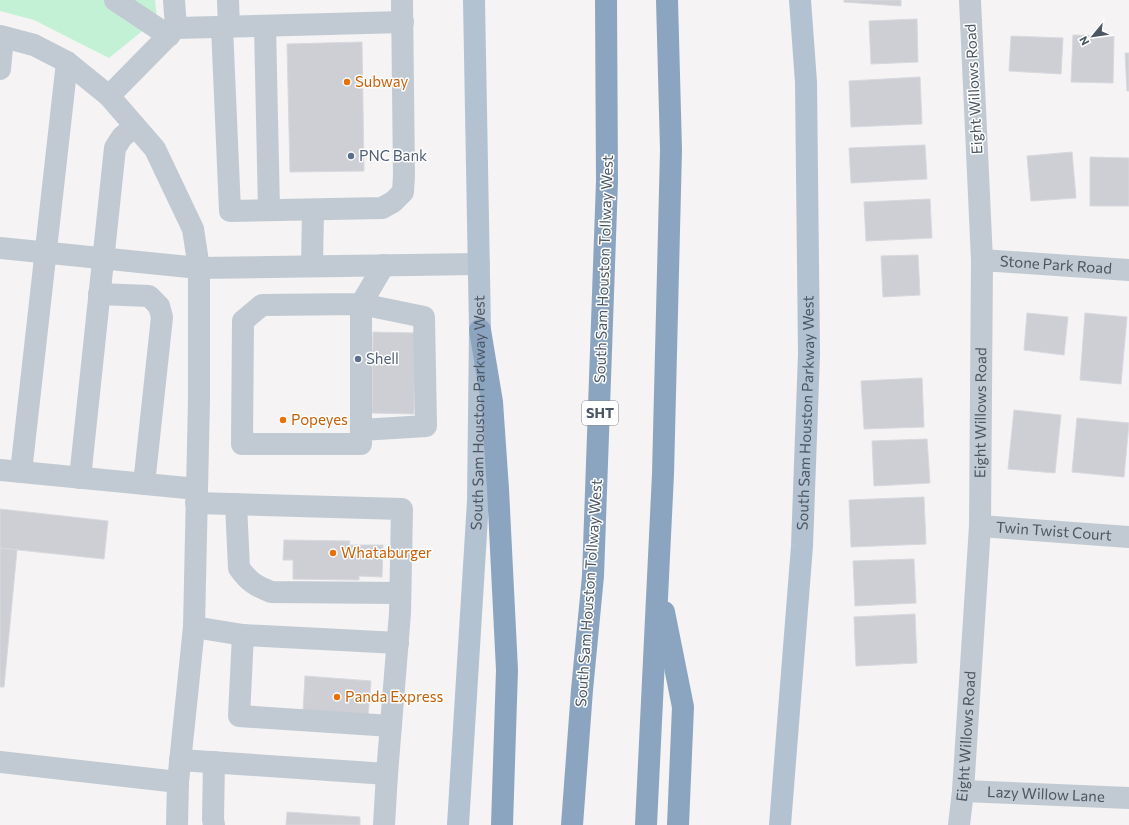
<svg xmlns="http://www.w3.org/2000/svg" width="1129" height="825" font-family="Commissioner,sans-serif">
	<style>
		.green { fill: #c3f1d5 }
		.building { fill: #cdcfd5; stroke: #d7d9de }
		.lines { fill: none; stroke-linecap: round; stroke-linejoin: round }
		.minor { stroke: #c1cad2; stroke-width: 22 }
		.major { stroke: #b3c2d1; stroke-width: 22 }
		.highway { stroke: #8ba5c1; stroke-width: 22 }
		.food-dot { fill: #e8710a; stroke: #fff; stroke-width: 1.5 }
		.service-dot { fill: #5c6f8a; stroke: #fff; stroke-width: 1.5 }
		.labels { text-anchor: middle; stroke-width: 3; stroke-linejoin: round; paint-order: stroke }
		.shield { fill: #fff; stroke: #808990; stroke-width: 1 }
		.shield-label { font-size: 14px; font-weight: bold; fill: #4a5661 }
		.food-label { font-size: 15px; fill: #c56008; stroke: #fff; text-anchor: start }
		.street-label { font-size: 15px; fill: #4a5661; stroke: #fff }
		.service-label { font-size: 15px; fill: #4e5e75; stroke: #fff; text-anchor: start }
	</style>
	<rect width="100%" height="100%" fill="#f5f3f3"/>
	<path class="green" d="M0,0H155L157,19L109,58L34,20L0,11Z"/>
	<g class="building">
		<path d="M844,0H901V6L844,2Z"/>
		<path d="M917,19L918,62L871,64L869,21Z"/>
		<path d="M1073,35L1114,36L1113,83L1071,82Z"/>
		<path d="M1011,36L1063,38L1061,74L1009,71Z"/>
		<path d="M362,42L364,171L290,172L287,44Z"/>
		<path d="M1125,53H1129V91H1127Z"/>
		<path d="M920,77L922,124L851,127L849,81Z"/>
		<path d="M925,145L927,179L851,183L849,148Z"/>
		<path d="M1072,152L1076,198L1031,201L1027,156Z"/>
		<path d="M1090,157L1129,158V206H1090Z"/>
		<path d="M930,199L932,238L866,241L864,202Z"/>
		<path d="M918,255L920,295L883,297L881,256Z"/>
		<path d="M1027,313L1068,317L1064,355L1024,350Z"/>
		<path d="M1085,313L1127,317L1121,384L1080,380Z"/>
		<path d="M373,332L415,333L414,414L372,413Z"/>
		<path d="M922,378L924,427L864,429L861,381Z"/>
		<path d="M1014,410L1061,415L1055,473L1008,469Z"/>
		<path d="M1077,418L1129,423L1124,477L1072,472Z"/>
		<path d="M927,439L930,483L874,486L872,441Z"/>
		<path d="M924,497L926,544L851,547L849,500Z"/>
		<path d="M0,509L108,521L104,559L0,548Z"/>
		<path d="M284,540L350,541L349,545H383L382,577L359,576V580L293,579V560H283Z"/>
		<path d="M0,548L17,550L4,687H0Z"/>
		<path d="M914,559L916,603L855,606L853,561Z"/>
		<path d="M915,614L917,663L856,666L854,617Z"/>
		<path d="M305,676L371,681L368,717L303,712Z"/>
		<path d="M287,812L360,817V825H286Z"/>
	</g>
	<g class="lines">
		<g class="minor">
			<path d="M115,0L169,36"/>
			<path d="M174,0L176,28"/>
			<path d="M228,0L229,27"/>
			<path d="M265,26L269,210"/>
			<path d="M222,27L230,211L382,208L393,202L403,192L404,176L402,0"/>
			<path d="M0,36L34,45L67,62L109,96L155,149L193,229L199,268V399L194,627L178,782L177,825"/>
			<path d="M0,69L3,37"/>
			<path d="M109,96L176,28L403,22"/>
			<path d="M0,248L199,268L479,264"/>
			<path id="s1" d="M982,260L1129,270"/>
			<path d="M312,266L313,210"/>
			<path d="M99,294L149,296L159,306L162,317L144,484"/>
			<path d="M361,430L426,426L424,317L361,304L262,305L243,321L242,444H361V304L384,265"/>
			<path d="M0,470L197,489"/>
			<path d="M21,472L67,62"/>
			<path d="M80,478L115,148L122,137L135,126"/>
			<path d="M196,503L402,509L400,613L387,774L384,825"/>
			<path d="M236,504L239,568C249,582 256,586 271,592L400,593"/>
			<path id="s2" d="M980,526L1129,537"/>
			<path d="M194,627L243,635L398,643"/>
			<path d="M243,635L239,716L391,726"/>
			<path d="M180,760L387,774"/>
			<path d="M0,762L178,782"/>
			<path id="s3" d="M963,791L1129,798"/>
			<path d="M214,825L213,819L214,762"/>
			<path id="s4" d="M959,825L963,791L980,526L982,260L970,0"/>
		</g>
		<g class="major">
			<path id="s5" d="M458,825L478,501L480,330L474,0"/>
			<path id="s6" d="M780,825L802,546L809,354L806,82L800,0"/>
		</g>
		<g class="highway">
			<path d="M480,330L492,402L498,489L507,670L502,825"/>
			<path d="M664,612L683,707L678,825"/>
			<path d="M572,825L582,690L593,576L607,181L606,0"/>
			<path d="M646,825L663,474L671,150L667,0"/>
		</g>
	</g>
	<g class="food-dot">
		<circle cx="347" cy="82" r="4"/>
		<circle cx="283" cy="420" r="4"/>
		<circle cx="333" cy="553" r="4"/>
		<circle cx="337" cy="697" r="4"/>
	</g>
	<g class="service-dot">
		<circle cx="351" cy="156" r="4"/>
		<circle cx="358" cy="359" r="4"/>
	</g>
	<g class="labels">
		<rect class="shield" x="582" y="401" width="36" height="24" rx="3"/>
		<g class="shield-label">
			<text x="600" y="418">SHT</text>
		</g>
		<g class="food-label">
			<text x="355" y="87">Subway</text>
			<text x="291" y="425">Popeyes</text>
			<text x="341" y="558">Whataburger</text>
			<text x="345" y="702">Panda Express</text>
		</g>
		<g class="street-label">
			<text transform="translate(974 89) rotate(-93)" y="5">Eight Willows Road</text>
			<text dy="5" stroke="none"><textPath href="#s1" startOffset="74">Stone Park Road</textPath></text>
			<text transform="translate(604 269) rotate(-88)" y="5">South Sam Houston Tollway West</text>
			<text dy="5" stroke="none"><textPath href="#s5" startOffset="413">South Sam Houston Parkway West</textPath></text>
			<text dy="5" stroke="none"><textPath href="#s6" startOffset="413">South Sam Houston Parkway West</textPath></text>
			<text dy="5" stroke="none"><textPath href="#s4" startOffset="413">Eight Willows Road</textPath></text>
			<text dy="5" stroke="none"><textPath href="#s2" startOffset="74">Twin Twist Court</textPath></text>
			<text transform="translate(589 593) rotate(-86)" y="5">South Sam Houston Tollway West</text>
			<text dy="5" stroke="none"><textPath href="#s4" startOffset="89">Eight Willows Road</textPath></text>
			<text dy="5" stroke="none"><textPath href="#s3" startOffset="83">Lazy Willow Lane</textPath></text>
		</g>
		<g class="service-label">
			<text x="359" y="161">PNC Bank</text>
			<text x="366" y="364">Shell</text>
		</g>
	</g>
	<g transform="translate(1093 36) rotate(241)" stroke="#ffffff" stroke-width="3" paint-order="stroke">
	<path d="M0-3L7 15L0 10L-7 15Z" fill="#4a5661"/>
	<text y="-6" font-size="11" font-weight="bold" text-anchor="middle" fill="#4a5661">N</text>
	</g>
</svg>
